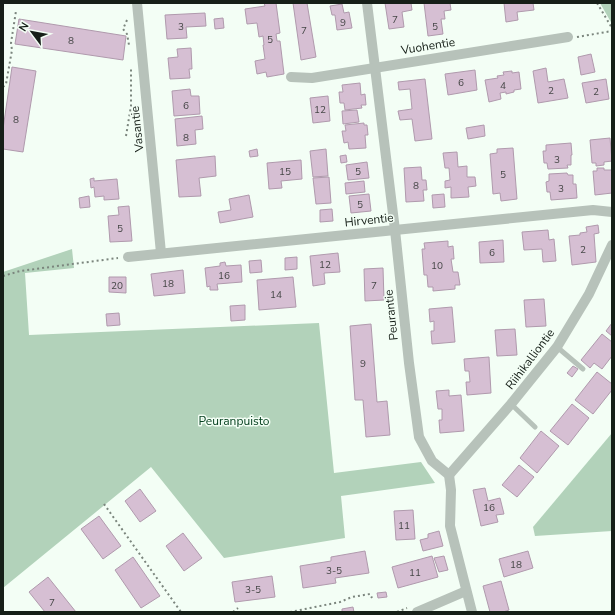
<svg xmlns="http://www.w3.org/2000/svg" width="615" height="615" font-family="'Nunito Sans',sans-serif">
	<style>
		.green { fill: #b2d2ba }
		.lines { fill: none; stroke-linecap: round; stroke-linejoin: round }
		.stream { stroke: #8fbf9c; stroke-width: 3.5 }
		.building { fill: #d6bfd3; stroke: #b09aad }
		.path { stroke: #7b857d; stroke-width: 2; stroke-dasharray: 2 3; stroke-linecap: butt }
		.lane { stroke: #b7c2ba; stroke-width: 5 }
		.street { stroke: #b7c2ba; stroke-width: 10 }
		.labels { text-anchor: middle; stroke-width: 3; stroke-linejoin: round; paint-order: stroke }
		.number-label { font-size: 10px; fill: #464747 }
		.street-label { font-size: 12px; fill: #161f18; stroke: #f3fef5 }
		.park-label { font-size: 12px; fill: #06401f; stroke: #f3fef5 }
	</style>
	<rect width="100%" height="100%" fill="#f3fef5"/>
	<g class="green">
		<path d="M600,3H612V24Z"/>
		<path d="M72,249L74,268L25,273L29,335L319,323L334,473L421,462L435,483L341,496L345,538L224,558L151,467L3,588V272Z"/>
		<path d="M612,433V531L535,536L533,527Z"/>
	</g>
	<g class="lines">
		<path class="stream" d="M612,612V611"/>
	</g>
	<g class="building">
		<path d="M264,3H276L280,33L276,34L277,41H280L284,74L267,77L266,72L257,74L255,61L265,59L263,45H264L263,36L259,37L257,23L247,24L245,9L265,6Z"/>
		<path d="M293,3H307L316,57L301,60Z"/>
		<path d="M385,3H411L412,10L402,12L404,27L389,29Z"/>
		<path d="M424,3H450L451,10L444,11L445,19H441L443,34L428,36Z"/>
		<path d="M504,3H533L534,10L517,12L518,20L506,22Z"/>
		<path d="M342,4L344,13L349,12L352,28L337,30L335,15H332L330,6Z"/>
		<path d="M205,13L206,26L186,27L187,38L167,39L165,15Z"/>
		<path d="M223,18L224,28L215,29L214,19Z"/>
		<path d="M19,19L126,36L123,60L15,44Z"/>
		<path d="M191,48L192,69H189L190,78L170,79L168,58L178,57L177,49Z"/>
		<path d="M591,54L595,72L581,75L578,57Z"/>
		<path d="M12,67L36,71L23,152L3,149V129Z"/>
		<path d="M546,68L548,82L564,79L568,98L538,103L533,71Z"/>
		<path d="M475,70L477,90L448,95L445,74Z"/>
		<path d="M512,71V73L519,72L521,89L514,90V92L506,94V92L500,93L501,99L489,102L485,80L498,78L497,76L504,75L503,72Z"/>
		<path d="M425,79L432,139L415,141L412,119L400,120L398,111L412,109L410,89L399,90L398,82Z"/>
		<path d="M606,79L609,99L586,103L582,83Z"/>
		<path d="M360,83L361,95L365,94L366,105H361L362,108L345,110L344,103H340L339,92H343L342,85Z"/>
		<path d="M190,89L191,96H199L200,114L174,116L172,91Z"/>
		<path d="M328,96L330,121L313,123L310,98Z"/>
		<path d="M357,110L359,122L343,124L342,111Z"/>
		<path d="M202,116L203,129L195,130L196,144L177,146L175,119Z"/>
		<path d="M364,123V125H367L368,135H365L366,148L349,149L348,142L344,143L342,131H346L345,125Z"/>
		<path d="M484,125L485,136L468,139L466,128Z"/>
		<path d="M610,138L612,161L604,162V165L596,166V163H592L590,140Z"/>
		<path d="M571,143L572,155H571V165H567L568,168L548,169L547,163H544L543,151H546V145Z"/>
		<path d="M513,148L517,199L501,201L500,193L493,194L490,154L497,153V149Z"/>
		<path d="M257,149L258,156L250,157L249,151Z"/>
		<path d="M326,149L328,176L313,177L310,151Z"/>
		<path d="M457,152L458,167L467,166V177H475L476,186L468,187L469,197L451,198V187L445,188V181L450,180L449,168H445L443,153Z"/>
		<path d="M346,155L347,162L341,163L340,156Z"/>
		<path d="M215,156L216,176L199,178L201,196L179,197L176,160Z"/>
		<path d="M301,160L302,179L281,181L282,188L269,189L267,163Z"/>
		<path d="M367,162L369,178L348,180L346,165Z"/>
		<path d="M421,167L422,180H426L427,190H423L424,201L406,202L404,168Z"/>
		<path d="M597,168H604V170H612V193L595,195L593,171H597Z"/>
		<path d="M567,173L568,175H573V184H576L577,198L551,200L550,192H547L546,182L549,181V174Z"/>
		<path d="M329,177L331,203L316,204L313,178Z"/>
		<path d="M94,178V181L117,179L119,199L104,200V196L95,197L94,187L91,188L90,179Z"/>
		<path d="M364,181L365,192L346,194L345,183Z"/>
		<path d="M369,194L371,211L351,213L349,196Z"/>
		<path d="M444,194L445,207L433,208L432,195Z"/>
		<path d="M249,195L253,217L220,223L218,212L231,210L229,199Z"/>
		<path d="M89,196L90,207L80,208L79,198Z"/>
		<path d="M129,206L132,241L110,242L108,216L119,215L118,207Z"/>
		<path d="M332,209L333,221L320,222V210Z"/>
		<path d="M598,225L599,233L594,234L596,262L572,265L569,236L580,235V233L587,232L586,227Z"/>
		<path d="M548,230L549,240L554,239L556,261L543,262L542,249L524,250L522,232Z"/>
		<path d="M503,240L504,262L480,263L479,242Z"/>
		<path d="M448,241V247L453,246L454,259H451L453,272H458L460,285H455V289L433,291V287H428L427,275H424L422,249H425L424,243Z"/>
		<path d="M338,253L340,272L324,273L325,284L313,286L310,256Z"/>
		<path d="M297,257V269L285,270V258Z"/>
		<path d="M261,260L262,272L250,273L249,261Z"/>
		<path d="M225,262L226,266L241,265L242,282L217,284L218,290H210V286L207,287L205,268L220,266V263Z"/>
		<path d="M383,268L384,300L365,301L364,269Z"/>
		<path d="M183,270L185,293L154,296L151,274Z"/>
		<path d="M109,277H126V293L109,292Z"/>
		<path d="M293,277L296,307L259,310L257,280Z"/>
		<path d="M544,299L546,326L526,327L524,300Z"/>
		<path d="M245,305V320L231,321L230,306Z"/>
		<path d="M452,307L455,342L432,344L431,331H434V321L430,322L429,309Z"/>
		<path d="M119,313L120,325L107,326L106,314Z"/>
		<path d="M612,323V336L606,331Z"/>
		<path d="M371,324L377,402L387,401L390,435L366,437L363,400H355L350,326Z"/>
		<path d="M515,329L517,355L497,356L495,330Z"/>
		<path d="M602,334L612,342V356L602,369L594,363L590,368L581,360Z"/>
		<path d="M489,357L491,393L467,395L466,382H470L469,371H465L464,359Z"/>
		<path d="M573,366L578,369L572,377L567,373Z"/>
		<path d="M597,372L612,384V390L593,414L575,400Z"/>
		<path d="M449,390V396L461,395L464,431L440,433L439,420H442V409H438L436,391Z"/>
		<path d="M572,404L589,418L568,445L550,431Z"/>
		<path d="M541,431L559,446L537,473L520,458Z"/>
		<path d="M519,465L534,477L517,497L502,485Z"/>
		<path d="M485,488L488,501L500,498L504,514L496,515L498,522L481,526L473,490Z"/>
		<path d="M140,489L156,511L140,522L125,501Z"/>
		<path d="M413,510L415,539L396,540L394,511Z"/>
		<path d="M99,516L121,546L103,559L81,529Z"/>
		<path d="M439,531L443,546L423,551L420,540L428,538V534Z"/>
		<path d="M183,533L202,558L184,571L166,546Z"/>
		<path d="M365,551L369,573L335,578L336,583L303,588L300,566L331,561V557Z"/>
		<path d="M528,551L533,568L504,577L499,559Z"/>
		<path d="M432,556L438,577L398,588L392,567Z"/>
		<path d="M444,556L448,570L439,572L434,558Z"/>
		<path d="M133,557L160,596L141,608L115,570Z"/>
		<path d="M272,576L275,597L235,602L232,582Z"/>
		<path d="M48,577L76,612H45L29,592Z"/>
		<path d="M501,581L509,610L503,612H490L483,586Z"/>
		<path d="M386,592L387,597L378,598L377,593Z"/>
		<path d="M353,607L354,612H342V609Z"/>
	</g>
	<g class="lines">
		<g class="path">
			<path d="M597,3L612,28"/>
			<path d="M127,20L123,29L127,34L129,45"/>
			<path d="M577,37L612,31"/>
			<path d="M3,87L6,84L12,50L11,43L16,11"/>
			<path d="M126,136L131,106V69"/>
			<path d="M3,276L20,271L118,258"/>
			<path d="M104,504L181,612"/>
			<path d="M233,612L238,608"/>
			<path d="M290,612L340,602L352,597L370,594L372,598"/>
			<path d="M397,612L407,608"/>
		</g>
		<g class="lane">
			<path d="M557,347L583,369"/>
			<path d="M511,404L535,427"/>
		</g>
		<g class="street">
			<path d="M137,3L161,253"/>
			<path d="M367,3L395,230L409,363L419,437L432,461L449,475L451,490L450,526L472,612"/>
			<path d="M291,77L312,78L568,37"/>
			<path d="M128,257L593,210L612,212"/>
			<path d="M449,475L511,404L557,347L589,294L612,245"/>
			<path d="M417,612L466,591"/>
		</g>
	</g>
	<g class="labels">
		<g class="number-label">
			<text x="395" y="23">7</text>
			<text x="343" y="26">9</text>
			<text x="181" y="30">3</text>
			<text x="435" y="30">5</text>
			<text x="304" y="34">7</text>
			<text x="270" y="43">5</text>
			<text x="71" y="44">8</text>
			<text x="461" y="86">6</text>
			<text x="503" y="89">4</text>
			<text x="551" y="94">2</text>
			<text x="596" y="95">2</text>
			<text x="186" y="109">6</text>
			<text x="320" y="113">12</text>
			<text x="16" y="123">8</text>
			<text x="186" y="141">8</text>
			<text x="557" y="163">3</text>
			<text x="285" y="175">15</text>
			<text x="358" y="175">5</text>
			<text x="503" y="178">5</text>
			<text x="416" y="189">8</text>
			<text x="561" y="192">3</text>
			<text x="360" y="208">5</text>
			<text x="120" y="232">5</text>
			<text x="583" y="253">2</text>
			<text x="492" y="256">6</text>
			<text x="325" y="268">12</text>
			<text x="437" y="269">10</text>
			<text x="224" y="279">16</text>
			<text x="168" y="287">18</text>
			<text x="117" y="289">20</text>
			<text x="374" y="289">7</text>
			<text x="276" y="298">14</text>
			<text x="363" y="367">9</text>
			<text x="489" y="511">16</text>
			<text x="404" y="529">11</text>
			<text x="516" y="568">18</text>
			<text x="334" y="574">3-5</text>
			<text x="415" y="576">11</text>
			<text x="253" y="593">3-5</text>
			<text x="52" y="606">7</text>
		</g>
		<g class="street-label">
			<text transform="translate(428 46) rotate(-9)" y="4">Vuohentie</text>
			<text transform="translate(137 129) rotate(-96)" y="4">Vasantie</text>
			<text transform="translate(369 220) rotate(-6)" y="4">Hirventie</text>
			<text transform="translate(391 315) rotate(-96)" y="4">Peurantie</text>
			<text transform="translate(530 359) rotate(-53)" y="4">Riihikalliontie</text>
		</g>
		<g class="park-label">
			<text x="234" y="425">Peuranpuisto</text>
		</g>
	</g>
	<rect width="615" height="615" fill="none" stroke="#161f18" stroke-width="8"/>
	<g transform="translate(32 32) rotate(302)" stroke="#f3fef5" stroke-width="3" paint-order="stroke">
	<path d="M0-3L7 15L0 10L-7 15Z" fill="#161f18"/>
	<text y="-6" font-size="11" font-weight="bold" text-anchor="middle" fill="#161f18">N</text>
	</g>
</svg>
